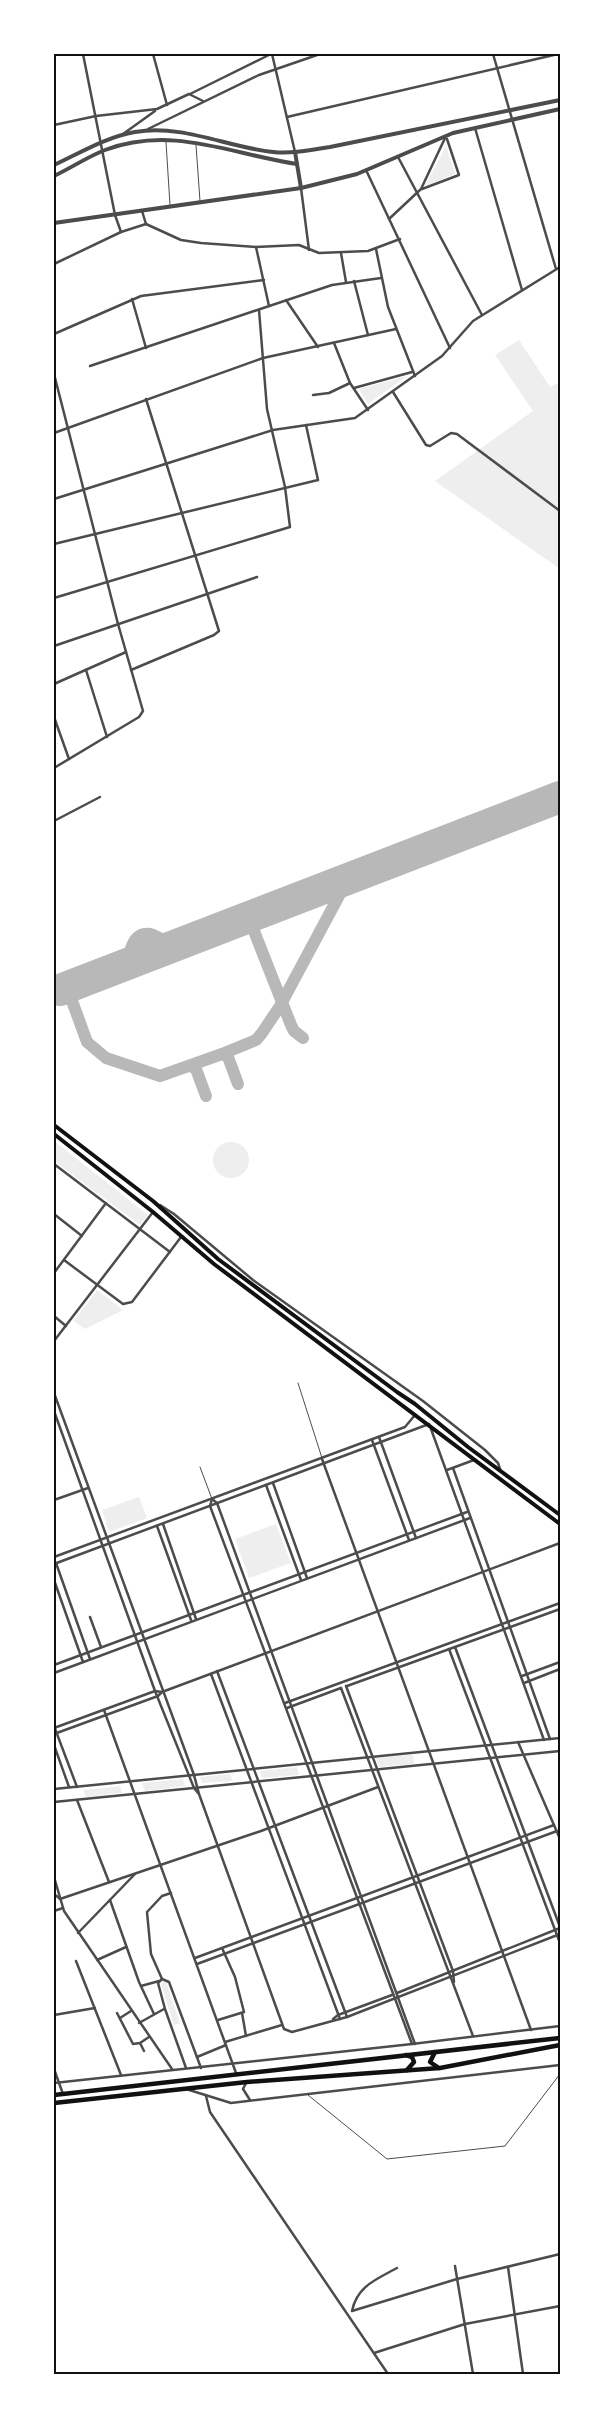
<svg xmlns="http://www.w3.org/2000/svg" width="614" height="2428" font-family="Signika,sans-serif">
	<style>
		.green { fill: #eee }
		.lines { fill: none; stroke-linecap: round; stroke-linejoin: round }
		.taxiway { stroke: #b8b8b8; stroke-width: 12 }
		.runway { stroke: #b8b8b8; stroke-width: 32 }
		.service { stroke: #4c4c4c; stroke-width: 1 }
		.minor { stroke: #4c4c4c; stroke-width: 2.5 }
		.tertiary { stroke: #4c4c4c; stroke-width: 4 }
		.secondary { stroke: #111; stroke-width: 4 }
		.trunk { stroke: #111; stroke-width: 4.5 }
		.neatline { fill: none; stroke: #111; stroke-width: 2 }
	</style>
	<rect width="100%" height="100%" fill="#fff"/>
	<g class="green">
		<path d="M446,146L455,174L425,186Z"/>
		<path d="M519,340L550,387L560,382V569L435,481L533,411L495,355Z"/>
		<path d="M407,376L368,404L359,389Z"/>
		<path d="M54,1141L148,1215L140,1225L54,1161Z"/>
		<circle cx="231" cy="1160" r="18"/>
		<path d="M97,1290L123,1310L85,1329L74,1321Z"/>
		<path d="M139,1497L147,1518L109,1532L102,1510Z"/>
		<path d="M276,1524L291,1563L249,1578L235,1539Z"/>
		<path d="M413,1755L414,1764L379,1767L376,1758Z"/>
		<path d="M297,1767L299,1775L262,1778L260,1771Z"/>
		<path d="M230,1774L233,1781L202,1783L200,1777Z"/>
		<path d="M183,1779L185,1786L145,1791L142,1783Z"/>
		<path d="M120,1786L122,1793L86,1797L83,1790Z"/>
		<path d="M163,1982H166L180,2023L174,2025L161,1984Z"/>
	</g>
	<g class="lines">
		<g class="taxiway">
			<path d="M259,913L252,926L291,1025L294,1031L303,1038"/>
			<path d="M241,920L252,926"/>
			<path d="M129,963C129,951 133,932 150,934C155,935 160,939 165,940C173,942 181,941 189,940"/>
			<path d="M67,987L87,1042L106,1058L160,1076L222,1054L256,1040L262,1033L280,1006L348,879"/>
			<path d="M222,1054L228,1057L238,1084"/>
			<path d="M191,1066L196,1069L206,1096"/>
		</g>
		<path class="runway" d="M60,990L560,797"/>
		<g class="service">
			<path d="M166,142L170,205"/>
			<path d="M196,145L200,201"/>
			<path d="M298,1383L322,1458"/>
			<path d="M200,1467L212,1499"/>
			<path d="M308,2095L387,2159L505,2146L560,2074"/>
		</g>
		<g class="minor">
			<path d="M83,54L115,215L121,232"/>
			<path d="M153,54L167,105"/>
			<path d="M272,54L295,152"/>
			<path d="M493,54L556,269"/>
			<path d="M190,94L271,54"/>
			<path d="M287,117L558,54"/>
			<path d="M54,125L96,116L157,109L189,94L203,101"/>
			<path d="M475,128L522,290"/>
			<path d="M148,129L259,75L320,54"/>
			<path d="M123,134L155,111"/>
			<path d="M398,157L482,315"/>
			<path d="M366,170L450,348"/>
			<path d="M301,188L309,250"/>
			<path d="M422,189L459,175L447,139"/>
			<path d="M142,211L146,224"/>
			<path d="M389,219L421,189L446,136"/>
			<path d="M146,224L181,240L201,243L256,247L299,245L319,253L368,251L400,239"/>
			<path d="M256,247L269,306"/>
			<path d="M376,249L388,307L415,376"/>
			<path d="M341,253L346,282"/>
			<path d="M54,264L121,232L146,224"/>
			<path d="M354,281L368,335"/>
			<path d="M132,299L146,348"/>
			<path d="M286,300L318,347"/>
			<path d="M54,334L141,296L264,280"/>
			<path d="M334,343L350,383L368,410"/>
			<path d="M90,366L332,285L381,278"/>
			<path d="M54,374L118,624L143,711L139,717L54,768"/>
			<path d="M354,388L412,372"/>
			<path d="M393,392L426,445L430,446L451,433L457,434L560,511"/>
			<path d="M313,395L329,393L350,383"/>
			<path d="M54,433L263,358L396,329"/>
			<path d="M54,499L273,430L355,418L442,356L473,321L560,267"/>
			<path d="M54,544L318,480L306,425"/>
			<path d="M54,598L290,527L285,487L267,409L259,310"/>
			<path d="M54,646L257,577"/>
			<path d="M86,670L107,737"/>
			<path d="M131,670L214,635L219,631L146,399"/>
			<path d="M54,684L126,652"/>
			<path d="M54,717L69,759"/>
			<path d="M54,821L100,797"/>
			<path d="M54,1164L170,1252"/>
			<path d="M160,1205L174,1214L253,1280L423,1401L485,1450L498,1463L500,1469"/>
			<path d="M54,1214L82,1236"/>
			<path d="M64,1260L123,1304L132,1302L181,1237"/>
			<path d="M54,1273L106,1203"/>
			<path d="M54,1316L66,1326"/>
			<path d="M54,1341L153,1212"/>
			<path d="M54,1393L194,1775L199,1794L284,2029L292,2032L347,2017L560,1934"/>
			<path d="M54,1411L155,1691L194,1788L198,1793"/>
			<path d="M431,1429L544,1740"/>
			<path d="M379,1437L416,1538"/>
			<path d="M372,1440L409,1540"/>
			<path d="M322,1459L531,2030"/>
			<path d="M453,1468L550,1739"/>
			<path d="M447,1470L474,1460"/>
			<path d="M273,1483L307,1578"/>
			<path d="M266,1485L301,1580"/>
			<path d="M212,1499L210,1506L412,2044"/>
			<path d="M212,1499L217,1503L415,2044"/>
			<path d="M54,1500L88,1488"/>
			<path d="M163,1524L196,1619"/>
			<path d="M157,1526L191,1620"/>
			<path d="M54,1557L405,1427L415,1415"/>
			<path d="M56,1563L90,1659"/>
			<path d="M54,1564L429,1424"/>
			<path d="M54,1580L83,1662"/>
			<path d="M90,1617L101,1647"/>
			<path d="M455,1647L560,1927"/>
			<path d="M449,1649L560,1943"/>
			<path d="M54,1665L467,1512"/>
			<path d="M217,1671L347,2017"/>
			<path d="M54,1673L470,1518"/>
			<path d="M211,1674L340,2019"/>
			<path d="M522,1676L560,1662"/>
			<path d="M524,1683L560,1669"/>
			<path d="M346,1686L453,1971L454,1982"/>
			<path d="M347,1686L560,1609"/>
			<path d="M341,1688L473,2036"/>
			<path d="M285,1703L560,1603"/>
			<path d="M287,1708L341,1688"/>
			<path d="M104,1710L236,2073"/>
			<path d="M54,1726L77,1787"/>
			<path d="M54,1728L155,1691L162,1692"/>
			<path d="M54,1734L158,1696L162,1692L560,1543"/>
			<path d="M518,1742L560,1839"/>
			<path d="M54,1745L69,1787"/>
			<path d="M54,1789L560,1738"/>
			<path d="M77,1800L109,1882"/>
			<path d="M54,1802L560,1751"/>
			<path d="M54,1877L64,1911L172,2069"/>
			<path d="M54,1894L59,1898"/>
			<path d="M60,1899L261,1831L378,1787"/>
			<path d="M110,1900L139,1982L154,2014"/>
			<path d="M54,1911L63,1908"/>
			<path d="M78,1933L135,1874"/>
			<path d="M195,1958L554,1825"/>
			<path d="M97,1960L126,1947"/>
			<path d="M76,1961L121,2075"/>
			<path d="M197,1964L557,1831"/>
			<path d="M162,1979L151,1954L147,1912L162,1896L171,1893"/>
			<path d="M141,1986L159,1981"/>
			<path d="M397,1993L560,1928"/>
			<path d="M117,2013L133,2044L140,2043L149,2037"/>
			<path d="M242,2013L246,2036"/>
			<path d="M54,2015L95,2008"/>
			<path d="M120,2018L131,2011"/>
			<path d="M333,2019L338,2015L392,1995"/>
			<path d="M218,2020L244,2012L235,1977L222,1948"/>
			<path d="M139,2023L164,2009"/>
			<path d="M225,2042L282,2025"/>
			<path d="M140,2043L144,2051"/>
			<path d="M197,2057L226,2045"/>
			<path d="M186,2068L165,2009L158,1983L162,1979L169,1982L201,2068"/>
			<path d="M54,2069L63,2094"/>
			<path d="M54,2083L412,2044L560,2026"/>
			<path d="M246,2083L243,2089L250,2100"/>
			<path d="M186,2089L231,2103L560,2065"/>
			<path d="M206,2096L210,2112L388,2374"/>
			<path d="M455,2266L473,2374"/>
			<path d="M508,2267L523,2374"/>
			<path d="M397,2268C377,2279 357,2286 352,2311L457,2279L560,2254"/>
			<path d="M374,2353L465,2324L560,2306"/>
		</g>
		<g class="tertiary">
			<path d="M295,152L301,188"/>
			<path d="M54,165C80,153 106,137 135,132C183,124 226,147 273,152C292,154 311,150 330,147L560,100"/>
			<path d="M54,176C71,168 87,157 105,150C173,125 230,154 297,164"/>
			<path d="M54,223L301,188L357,174L453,133L560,109"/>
		</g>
		<g class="secondary">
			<path d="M54,1125L153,1201L218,1259L397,1392L415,1404L468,1447L560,1515"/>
			<path d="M54,1134L153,1212L214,1264L560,1524"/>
		</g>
		<g class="trunk">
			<path d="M435,2052L430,2062L439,2068"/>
			<path d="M406,2055L412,2057L414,2062L407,2070"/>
			<path d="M54,2095L560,2038"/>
			<path d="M54,2103L247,2082L440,2068L560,2045"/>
		</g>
	</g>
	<rect width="614" height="2428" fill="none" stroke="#ffffff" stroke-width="110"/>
	<rect x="55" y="55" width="504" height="2318" class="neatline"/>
</svg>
